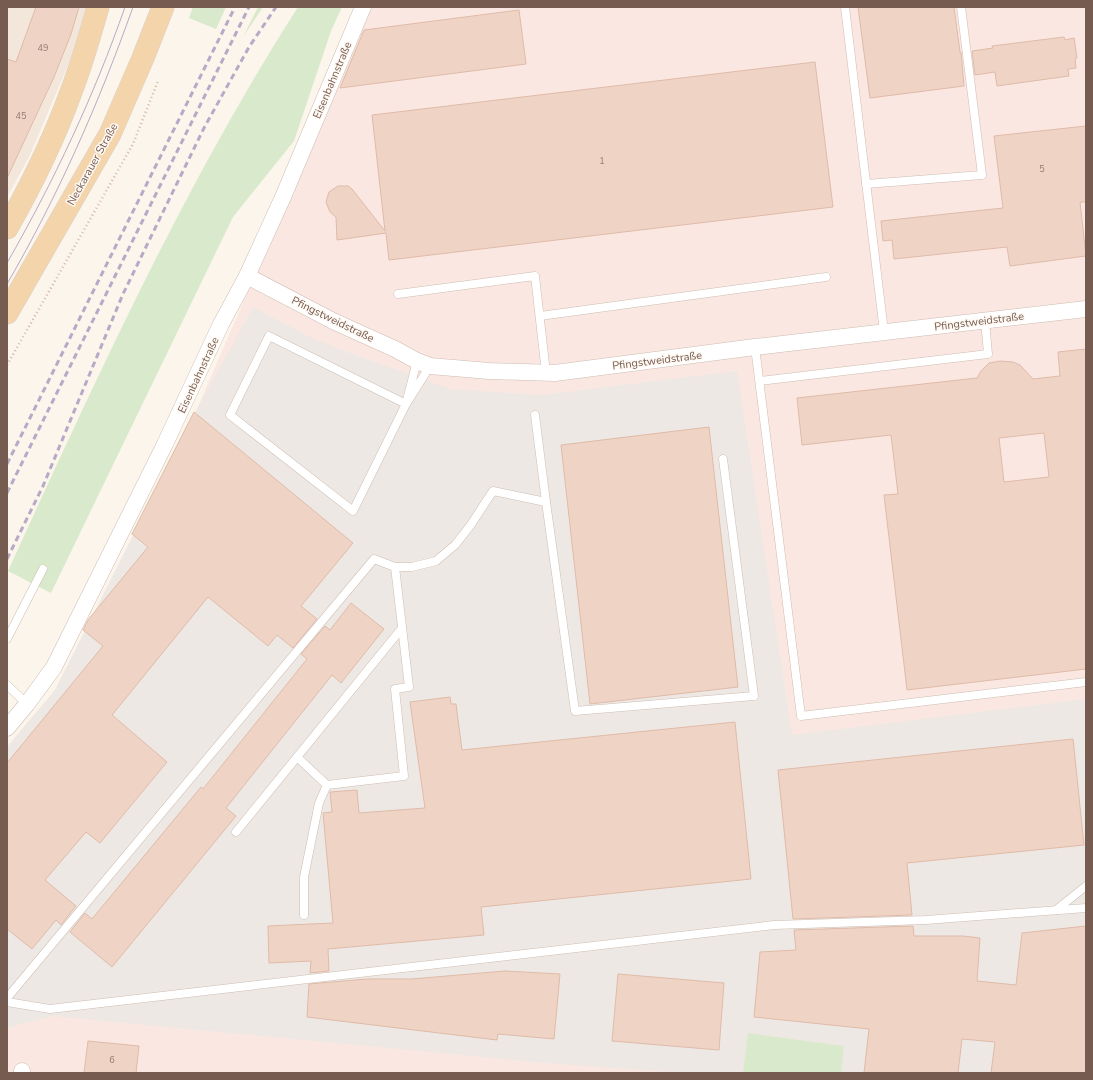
<svg xmlns="http://www.w3.org/2000/svg" width="1093" height="1080" font-family="'Nunito Sans',sans-serif">
	<style>
		.residential { fill: #f3e6db }
		.commercial { fill: #fae7e1 }
		.industrial { fill: #eee8e4 }
		.green { fill: #d9e9cb }
		.building { fill: #efd4c6; stroke: #e0baa8; fill-rule: evenodd }
		.lines { fill: none; stroke-linecap: round; stroke-linejoin: round }
		.lane-casing { stroke: #cdbdb2; stroke-width: 9 }
		.street-casing { stroke: #cdbdb2; stroke-width: 17 }
		.primary-casing { stroke: #d9d1ce; stroke-width: 23 }
		.path { stroke: #d4b7a9; stroke-width: 2.5; stroke-dasharray: 1 3; stroke-linecap: butt }
		.lane { stroke: #fff; stroke-width: 8 }
		.street { stroke: #fff; stroke-width: 16 }
		.primary { stroke: #f4d4ab; stroke-width: 22 }
		.tram { stroke: #b7aac6; stroke-width: 1 }
		.rail { stroke: #b7aac6; stroke-width: 3; stroke-dasharray: 6 4; stroke-linecap: butt }
		.labels { text-anchor: middle; stroke-width: 3; stroke-linejoin: round; paint-order: stroke }
		.number-label { font-size: 9px; fill: #94796e }
		.street-label { font-size: 11px; fill: #765b50; stroke: #fef9f3 }
	</style>
	<rect width="100%" height="100%" fill="#fbf5ec"/>
	<path class="residential" d="M7,7H88L77,44L29,157L7,197Z"/>
	<path class="commercial" d="M371,7H1086V1073H7V747L55,690L197,409Z"/>
	<path class="industrial" d="M253,307L314,339L344,351L451,389L542,395L737,371L792,735L1086,699V1073H841L844,1046L749,1033L743,1073H682L546,1063L52,1016L7,1028V747L55,690L197,409Z"/>
	<g class="green">
		<path d="M193,7H226L216,29L189,18Z"/>
		<path d="M258,7H263L243,37Z"/>
		<path d="M298,7H342L331,31L294,141L233,217L51,593L8,571C96,379 184,185 298,7Z"/>
		<path d="M748,1033L844,1046L841,1073H743Z"/>
	</g>
	<g class="building">
		<path d="M36,7H79L71,34L54,77L7,178V59L16,62Z"/>
		<path d="M858,7H954L960,52H961L964,86L870,98Z"/>
		<path d="M519,10L526,64L340,88L364,30Z"/>
		<path d="M1064,37L1065,40L1074,38L1077,58H1075L1076,68L1068,69L1069,76L997,86L995,72L975,75L972,51L993,48L992,46Z"/>
		<path d="M815,62L833,207L389,260L386,233L337,240L336,217L330,212L326,202L329,192L338,186H348L352,189L385,231L372,115Z"/>
		<path d="M1086,126V202H1080L1086,256L1010,266L1007,247L894,259L892,240L883,241L881,221L1003,208L994,136Z"/>
		<path d="M1086,349V669L907,690L884,495L898,494L891,435L802,445L797,398L977,378L981,371L989,363L1000,361L1013,362L1020,365L1033,379L1060,376L1058,352ZM1044,433L1049,477L1004,482L999,438Z"/>
		<path d="M194,412L353,543L301,606L317,619L293,648L277,635L268,646L208,597L112,715L167,762L100,843L86,832L45,880L76,906L61,925L56,920L32,949L7,929V763L103,646L83,630L88,620L148,547L132,534Z"/>
		<path d="M709,427L738,687L590,704L561,445Z"/>
		<path d="M351,603L384,629L341,683L332,675L226,808L236,816L112,967L70,932L85,913L92,919L201,787L203,789L307,659L301,654L325,626L330,630Z"/>
		<path d="M450,697L451,704H456L462,750L735,722L751,879L481,907L484,935L328,949L329,971L310,973L311,961L269,963L268,926L333,923L323,813L332,812L330,792L357,790L359,813L425,808L410,702Z"/>
		<path d="M1073,739L1084,845L907,863L912,915L793,919L778,770Z"/>
		<path d="M913,926L914,936H963L980,938L977,981L1016,985L1022,933L1086,926V1073H991L995,1042L962,1039L958,1073H864L869,1029L754,1017L760,952L796,950L794,930Z"/>
		<path d="M505,971L560,974L554,1039L498,1034L497,1040L307,1017L309,984L367,979H412Z"/>
		<path d="M618,974L724,983L719,1050L612,1041Z"/>
		<path d="M88,1041L139,1046L136,1073H84Z"/>
	</g>
	<g class="lines">
		<g class="lane-casing">
			<g id="lane">
				<path d="M845,7L884,332"/>
				<path d="M866,184L982,175L961,7"/>
				<path d="M398,294L535,276L546,373"/>
				<path d="M540,316L826,277"/>
				<path d="M755,347L801,716L1086,682"/>
				<path d="M417,361L406,404L269,336L230,415L353,511L406,404L430,366"/>
				<path d="M760,381L988,354L985,321"/>
				<path d="M546,502L575,711L754,696L723,459"/>
				<path d="M7,639L43,569"/>
				<path d="M7,685L27,704"/>
				<path d="M297,757L327,785"/>
				<path d="M236,832L402,628"/>
				<path d="M1056,910L1086,886"/>
				<path d="M304,915V877L319,803L327,785L404,776L395,689L409,687L395,567"/>
				<path d="M7,998L374,559L395,567H412L436,561L455,545L470,526L493,491L546,502L535,415"/>
				<path d="M7,1002L50,1009L774,925L926,920L1086,908"/>
			</g>
		</g>
		<g class="street-casing">
			<g id="street">
				<path d="M247,276L333,321L395,349L417,361L430,366L489,371L555,373L755,347L1086,309"/>
				<path d="M7,728L27,704L54,667L164,446L221,324L247,276L283,197L363,7"/>
				<path d="M22,1073V1071"/>
			</g>
		</g>
		<g class="primary-casing">
			<g id="primary">
				<path d="M7,228C32,184 54,139 71,92C82,64 90,35 98,7"/>
				<path d="M7,313L110,134L143,58L163,7"/>
			</g>
		</g>
		<path class="path" d="M7,365L133,144L158,81"/>
		<use href="#lane" class="lane"/>
		<use href="#street" class="street"/>
		<use href="#primary" class="primary"/>
		<g class="tram">
			<path d="M7,263C54,181 94,96 125,7"/>
			<path d="M7,284C58,196 99,103 133,7"/>
		</g>
		<g class="rail">
			<path d="M7,464L235,7"/>
			<path d="M7,493L249,7"/>
			<path d="M7,559L43,486L123,294L204,128L249,47L276,7"/>
		</g>
	</g>
	<g class="labels">
		<g class="number-label">
			<text x="43" y="51">49</text>
			<text x="21" y="119">45</text>
			<text x="602" y="164">1</text>
			<text x="1042" y="172">5</text>
			<text x="112" y="1063">6</text>
		</g>
		<g class="street-label">
			<text transform="translate(332 80) rotate(-67)" y="4">Eisenbahnstraße</text>
			<text transform="translate(92 164) rotate(-61)" y="4">Neckarauer Straße</text>
			<text transform="translate(333 319) rotate(26)" y="4">Pfingstweidstraße</text>
			<text transform="translate(979 321) rotate(-7)" y="4">Pfingstweidstraße</text>
			<text transform="translate(657 360) rotate(-7)" y="4">Pfingstweidstraße</text>
			<text transform="translate(198 375) rotate(-65)" y="4">Eisenbahnstraße</text>
		</g>
	</g>
	<rect width="1093" height="1080" fill="none" stroke="#765b50" stroke-width="16"/>
</svg>
